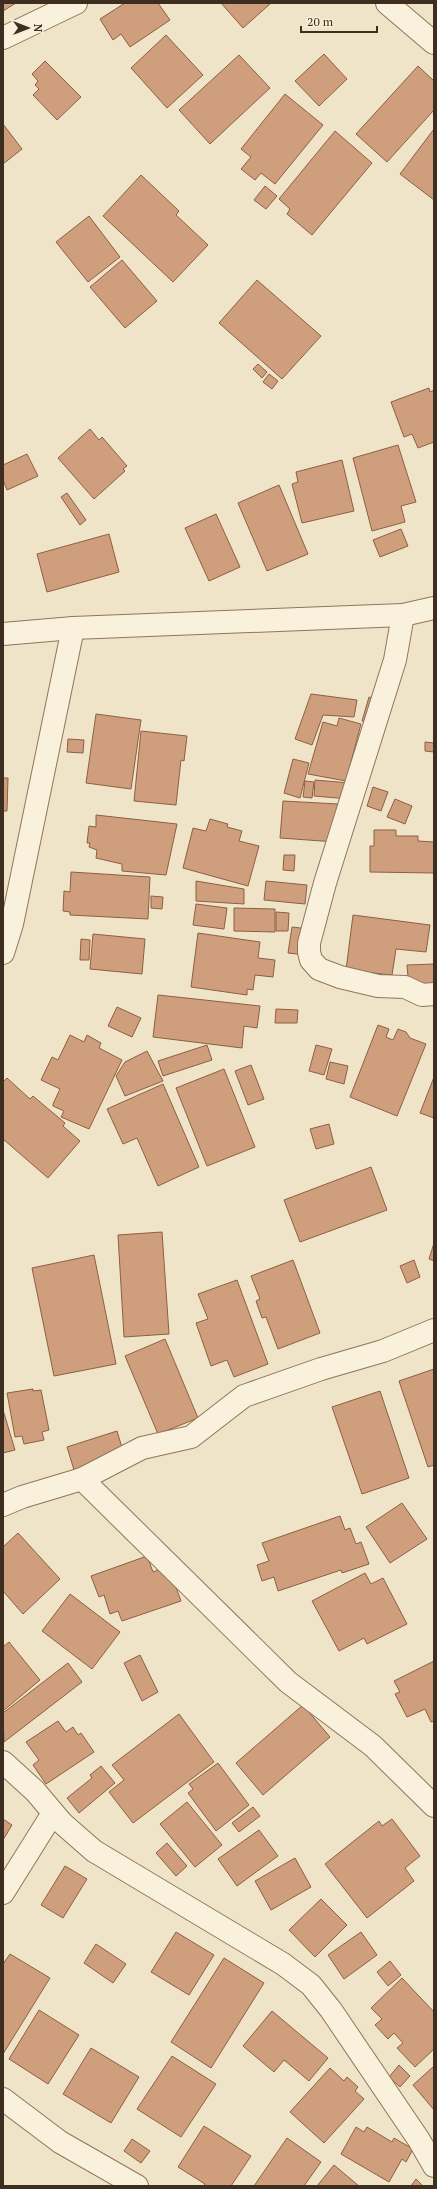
<svg xmlns="http://www.w3.org/2000/svg" width="437" height="2189" font-family="'PT Serif',serif">
	<style>
		.building { fill: #cf9f7d; stroke: #8d5f41 }
		.lines { fill: none; stroke-linecap: round; stroke-linejoin: round }
		.minor-casing { stroke: #8d765c; stroke-width: 24 }
		.minor { stroke: #faf1dc; stroke-width: 22 }
	</style>
	<rect width="100%" height="100%" fill="#f0e4c8"/>
	<g class="building">
		<path d="M3,3H16L3,11Z"/>
		<path d="M125,3H158L170,20L130,47L121,34L113,40L100,19Z"/>
		<path d="M221,3H269L270,4L243,28Z"/>
		<path d="M166,35L203,75L167,108L131,68Z"/>
		<path d="M324,54L347,79L319,106L295,81Z"/>
		<path d="M239,55L270,88L210,144L179,110Z"/>
		<path d="M45,61L81,97L57,120L33,95L39,89L35,85L38,81L32,74Z"/>
		<path d="M418,66L434,81V110L387,162L356,134Z"/>
		<path d="M285,94L323,125L275,184L261,173L255,180L241,169L251,157L241,149Z"/>
		<path d="M3,124L22,149L3,164Z"/>
		<path d="M434,129V200L400,174Z"/>
		<path d="M335,131L372,163L312,235L287,214L290,209L279,199Z"/>
		<path d="M141,175L179,211L176,215L208,245L173,282L103,216Z"/>
		<path d="M265,186L277,196L266,209L254,200Z"/>
		<path d="M89,216L120,257L88,282L56,242Z"/>
		<path d="M122,260L157,301L125,328L90,287Z"/>
		<path d="M257,280L321,336L282,379L219,323Z"/>
		<path d="M258,364L267,372L262,378L253,369Z"/>
		<path d="M269,374L278,381L272,389L263,382Z"/>
		<path d="M429,388L430,392L434,390V442L418,448L412,434L404,437L391,402Z"/>
		<path d="M90,429L99,440L102,437L127,466L123,469L125,471L94,499L58,458Z"/>
		<path d="M398,445L416,502L401,506L405,522L372,531L353,458Z"/>
		<path d="M27,454L38,476L7,490L3,480V465Z"/>
		<path d="M342,460L354,511L302,523L292,484L298,482L296,472Z"/>
		<path d="M279,485L308,554L267,571L238,503Z"/>
		<path d="M67,493L86,520L80,525L61,497Z"/>
		<path d="M216,514L240,567L209,581L185,528Z"/>
		<path d="M401,529L408,546L380,557L373,540Z"/>
		<path d="M109,534L119,572L47,592L37,554Z"/>
		<path d="M311,694L357,700L354,717L323,715L312,745L295,739Z"/>
		<path d="M369,697L381,700L373,725L362,721Z"/>
		<path d="M96,714L141,720L131,789L86,783Z"/>
		<path d="M339,718L361,724L346,781L308,774L323,722L337,726Z"/>
		<path d="M141,731L187,736L184,761L181,760L176,805L134,801Z"/>
		<path d="M68,739L84,740L83,753L67,752Z"/>
		<path d="M425,742L434,743V752L425,751Z"/>
		<path d="M293,759L309,763L300,798L284,793Z"/>
		<path d="M3,778H8L7,811H3Z"/>
		<path d="M315,780L350,783L349,799L314,796Z"/>
		<path d="M305,781L314,782L312,798L303,797Z"/>
		<path d="M373,787L388,792L381,811L367,806Z"/>
		<path d="M395,799L412,806L405,824L387,817Z"/>
		<path d="M283,801L338,804L336,842L280,838Z"/>
		<path d="M96,815L177,824L166,875L122,871V864L96,858L97,850L89,847L90,843H87L89,826L96,827Z"/>
		<path d="M210,819L228,824L227,827L242,831L239,841L259,846L248,886L183,868L193,828L206,831Z"/>
		<path d="M374,830H396V836H418V841L434,842V873L370,872V846H374Z"/>
		<path d="M284,855H295L294,871L283,870Z"/>
		<path d="M71,872L150,877L148,919L70,915V912L63,911L64,891L70,892Z"/>
		<path d="M196,881L244,889V904L196,901Z"/>
		<path d="M266,881L307,885L305,904L264,900Z"/>
		<path d="M151,896L163,897L162,909L151,908Z"/>
		<path d="M196,904L227,908L224,929L193,925Z"/>
		<path d="M234,908L275,909V932L234,931Z"/>
		<path d="M276,912L289,913L288,931H276Z"/>
		<path d="M353,915L430,925L426,952L396,949L392,975L346,970Z"/>
		<path d="M292,927L309,929L306,955L288,953Z"/>
		<path d="M198,933L260,942L258,958L275,960L273,977L255,975L253,990L247,989V995L191,987Z"/>
		<path d="M93,934L145,939L142,974L90,969Z"/>
		<path d="M81,939L90,940L89,960H80Z"/>
		<path d="M434,964V984L414,985L408,977L407,965Z"/>
		<path d="M158,995L260,1006L257,1028L244,1026L242,1048L153,1037Z"/>
		<path d="M117,1007L141,1018L132,1037L108,1026Z"/>
		<path d="M276,1009L298,1010L297,1023H275Z"/>
		<path d="M378,1025L389,1029L386,1037L393,1040L398,1029L406,1032L410,1038L426,1044L397,1116L350,1097Z"/>
		<path d="M70,1035L84,1042L87,1035L101,1043L99,1048L122,1060L89,1129L61,1117L64,1111L53,1106V1104L60,1089L41,1080L52,1057L58,1060Z"/>
		<path d="M207,1045L212,1060L163,1076L158,1061Z"/>
		<path d="M316,1045L332,1049L324,1075L309,1071Z"/>
		<path d="M147,1051L163,1081L125,1096L116,1076L125,1062Z"/>
		<path d="M330,1062L348,1066L344,1084L326,1079Z"/>
		<path d="M251,1065L264,1099L248,1105L235,1071Z"/>
		<path d="M224,1069L255,1147L207,1166L176,1088Z"/>
		<path d="M434,1077V1118L420,1113Z"/>
		<path d="M7,1078L30,1099L33,1096L65,1123L63,1126L80,1141L48,1178L3,1139V1082Z"/>
		<path d="M163,1084L199,1167L158,1186L137,1138L123,1144L107,1109Z"/>
		<path d="M329,1124L334,1144L316,1149L310,1129Z"/>
		<path d="M371,1167L387,1210L300,1242L284,1200Z"/>
		<path d="M162,1232L169,1334L124,1337L118,1235Z"/>
		<path d="M434,1243V1261L429,1259Z"/>
		<path d="M94,1255L116,1364L54,1376L32,1268Z"/>
		<path d="M293,1260L320,1333L278,1349L266,1317L262,1318L256,1301L260,1299L251,1276Z"/>
		<path d="M414,1260L420,1277L407,1283L400,1266Z"/>
		<path d="M237,1280L268,1364L234,1377L227,1360L211,1366L196,1323L208,1319L198,1294Z"/>
		<path d="M165,1339L198,1418L158,1434L125,1356Z"/>
		<path d="M434,1369V1465L428,1467L399,1381Z"/>
		<path d="M33,1389V1391L41,1390L49,1430L42,1432L44,1440L24,1444L22,1436L15,1437L7,1393Z"/>
		<path d="M380,1391L409,1478L362,1494L332,1407Z"/>
		<path d="M3,1410L15,1450L3,1453Z"/>
		<path d="M117,1431L124,1454L74,1470L67,1447Z"/>
		<path d="M402,1503L427,1539L390,1563L366,1527Z"/>
		<path d="M340,1516L345,1530L350,1528L356,1544L361,1542L369,1564L342,1573L341,1570L278,1591L274,1577L262,1581L257,1565L269,1561L262,1543Z"/>
		<path d="M18,1533L60,1579L23,1614L3,1591V1547Z"/>
		<path d="M147,1556L153,1572L168,1566L181,1601L122,1621L118,1611L110,1614L104,1595L99,1597L91,1576Z"/>
		<path d="M365,1573L371,1584L383,1578L407,1624L367,1644L364,1638L339,1651L312,1601Z"/>
		<path d="M70,1594L120,1632L92,1669L42,1631Z"/>
		<path d="M9,1642L40,1680L3,1711V1647Z"/>
		<path d="M140,1655L158,1692L142,1701L124,1663Z"/>
		<path d="M434,1661V1721L431,1722L425,1709L407,1717L395,1694L400,1692L394,1681Z"/>
		<path d="M68,1663L82,1682L4,1742L3,1713Z"/>
		<path d="M303,1705L330,1737L263,1795L236,1763Z"/>
		<path d="M179,1714L214,1762L133,1823L109,1792L124,1780L112,1765Z"/>
		<path d="M58,1721L66,1732L73,1727L78,1735L81,1733L94,1752L46,1784L33,1765L39,1760L26,1742Z"/>
		<path d="M218,1763L249,1805L216,1831L188,1793L193,1789L189,1784Z"/>
		<path d="M101,1766L115,1783L79,1813L67,1798L92,1778L90,1775Z"/>
		<path d="M187,1802L222,1845L195,1867L160,1824Z"/>
		<path d="M253,1807L260,1816L239,1832L232,1823Z"/>
		<path d="M3,1819L12,1825L3,1840Z"/>
		<path d="M392,1819L420,1856L405,1868L414,1881L367,1918L325,1864L379,1821L382,1826Z"/>
		<path d="M259,1830L278,1856L237,1886L218,1859Z"/>
		<path d="M167,1843L187,1866L176,1876L156,1853Z"/>
		<path d="M295,1858L311,1887L271,1910L255,1881Z"/>
		<path d="M65,1866L87,1879L63,1918L41,1905Z"/>
		<path d="M321,1899L347,1925L315,1957L289,1930Z"/>
		<path d="M176,1932L214,1955L189,1995L151,1972Z"/>
		<path d="M361,1932L377,1955L344,1979L328,1955Z"/>
		<path d="M96,1944L126,1964L113,1983L84,1963Z"/>
		<path d="M10,1954L50,1978L3,2054V1964Z"/>
		<path d="M224,1958L264,1983L211,2068L171,2042Z"/>
		<path d="M390,1961L401,1975L388,1986L377,1972Z"/>
		<path d="M402,1978L434,2012V2049L415,2067L397,2048L403,2043L394,2033L388,2039L375,2025L382,2019L371,2008Z"/>
		<path d="M39,2010L79,2035L48,2084L9,2059Z"/>
		<path d="M272,2011L328,2058L309,2081L284,2060L274,2072L243,2046Z"/>
		<path d="M91,2048L139,2077L111,2123L63,2094Z"/>
		<path d="M172,2056L216,2084L181,2137L137,2109Z"/>
		<path d="M399,2065L410,2076L400,2087L389,2077Z"/>
		<path d="M434,2066V2110L413,2085Z"/>
		<path d="M330,2068L344,2081L347,2077L358,2087L355,2091L364,2099L324,2143L290,2112Z"/>
		<path d="M204,2126L251,2156L231,2186H203L205,2184L178,2167Z"/>
		<path d="M356,2127L364,2132L367,2127L392,2142L394,2138L413,2149L406,2162L402,2159L389,2182L341,2154Z"/>
		<path d="M287,2138L321,2162L304,2186H254Z"/>
		<path d="M132,2139L150,2151L141,2163L124,2151Z"/>
		<path d="M334,2165L359,2186H317Z"/>
		<path d="M416,2179L423,2186H411Z"/>
	</g>
	<g class="lines">
		<g class="minor-casing">
			<g id="minor">
				<path d="M387,3L434,43"/>
				<path d="M3,38L76,3"/>
				<path d="M434,608L403,615L395,660L325,883L309,943V952L311,960L319,969L340,977L378,986L405,987L422,995L434,994"/>
				<path d="M3,634L73,628L403,615"/>
				<path d="M3,953L12,924L73,628"/>
				<path d="M82,1479L288,1682L373,1746L434,1806"/>
				<path d="M3,1505L22,1497L82,1479L142,1448L191,1437L244,1396L321,1369L383,1351L434,1330"/>
				<path d="M3,1762L35,1791L62,1823L94,1851L283,1964L311,1985L331,2010L419,2140L434,2166"/>
				<path d="M3,1893L53,1813"/>
				<path d="M3,2099L60,2142L137,2186"/>
			</g>
		</g>
		<use href="#minor" class="minor"/>
	</g>
	<rect width="437" height="2189" fill="none" stroke="#3d2e20" stroke-width="8"/>
	<g transform="translate(28 28) rotate(90)" stroke="#f7eed8" stroke-width="3" paint-order="stroke">
	<path d="M0-3L7 15L0 10L-7 15Z" fill="#3d2e20"/>
	<text y="-6" font-size="11" font-weight="bold" text-anchor="middle" fill="#3d2e20">N</text>
	</g>
	<path d="M301 26v6h76v-6" fill="none" stroke="#3d2e20" stroke-width="2"/>
	<text x="307" y="26" font-size="12" fill="#3d2e20" stroke="#f7eed8" stroke-width="3" paint-order="stroke">20 m</text>
</svg>
